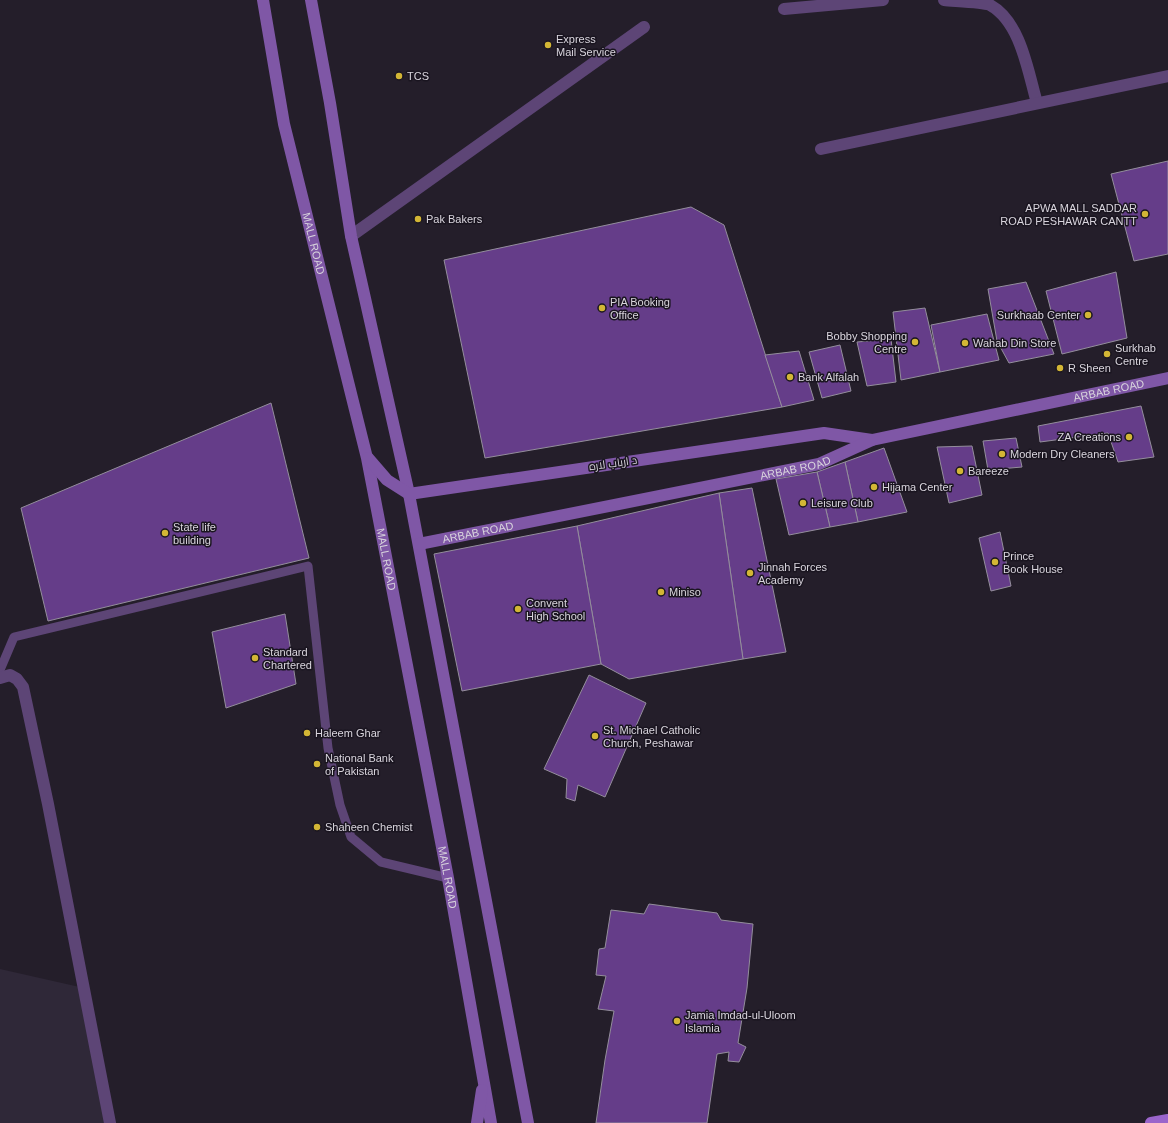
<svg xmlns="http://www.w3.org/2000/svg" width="1168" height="1123" font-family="Arial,Cairo,sans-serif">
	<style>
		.built { fill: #2f2838 }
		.building { fill: #653d89; stroke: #948e9c }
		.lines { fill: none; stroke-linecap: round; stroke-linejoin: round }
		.lane { stroke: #5d4576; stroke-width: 9 }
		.street { stroke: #5d4576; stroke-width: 12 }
		.secondary { stroke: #7f57a6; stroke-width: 12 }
		.primary { stroke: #9a64cb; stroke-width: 12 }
		.poi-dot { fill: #d3b635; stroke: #1a1520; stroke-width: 1.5 }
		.labels { text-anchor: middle; stroke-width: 3; stroke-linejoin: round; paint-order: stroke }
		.poi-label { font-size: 11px; fill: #d9d5dd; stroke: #1a1520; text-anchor: start }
		.street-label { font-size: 11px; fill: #d9d5dd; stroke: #1a1520 }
	</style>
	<rect width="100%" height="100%" fill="#241e2a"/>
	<path class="built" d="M0,969L84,988L110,1123H0Z"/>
	<g class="building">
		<path d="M1168,161V254L1134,261L1111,174Z"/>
		<path d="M691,207L724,225L782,407L485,458L444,260Z"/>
		<path d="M1116,272L1127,338L1062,354L1046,291Z"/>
		<path d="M1026,282L1054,354L1009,363L997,341L988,289Z"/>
		<path d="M925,308L940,372L901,380L893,312Z"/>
		<path d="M987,314L999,360L940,372L931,325Z"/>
		<path d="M891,339L896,382L867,386L857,342Z"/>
		<path d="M840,345L851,391L822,398L809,352Z"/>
		<path d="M799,351L814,400L782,407L765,355Z"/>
		<path d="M271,403L309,558L48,621L21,508Z"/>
		<path d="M1141,406L1154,457L1118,462L1108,433L1040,442L1038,426Z"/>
		<path d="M1016,438L1022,467L988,470L983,441Z"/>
		<path d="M972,446L982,495L949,503L937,447Z"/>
		<path d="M884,448L907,512L858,522L845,462Z"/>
		<path d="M845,462L858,522L830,527L817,472Z"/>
		<path d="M817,472L830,527L789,535L776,479Z"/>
		<path d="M752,488L786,652L743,659L719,493Z"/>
		<path d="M719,493L743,659L629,679L601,664L577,526Z"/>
		<path d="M577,526L601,664L462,691L434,554Z"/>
		<path d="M1000,532L1011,586L991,591L979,538Z"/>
		<path d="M285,614L296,684L226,708L212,632Z"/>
		<path d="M589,675L646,703L605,797L578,785L575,801L566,798L567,779L544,769Z"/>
		<path d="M649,904L717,913L721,920L753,924L747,988L738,1043L746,1047L739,1062L728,1061L729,1052L717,1054L707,1123H596L605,1060L614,1011L598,1009L606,976L596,975L599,949L605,948L611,910L644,914Z"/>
	</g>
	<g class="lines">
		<path class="lane" d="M0,670L14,637L308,566L328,748L340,805L351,837L381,862L448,878"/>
		<g class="street">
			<path d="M944,0C953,1 984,2 990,5C1021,22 1028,72 1037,103"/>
			<path d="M784,9L883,0"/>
			<path d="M821,149L1168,76"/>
			<path d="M351,236L644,27"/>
			<path d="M0,678L10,675L17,679L23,687L48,804L110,1123"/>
		</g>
		<g class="secondary">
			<path id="s1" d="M263,0L284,124L367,458L448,878L491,1123"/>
			<path d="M311,0L330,103L351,236L409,494L528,1123"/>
			<path d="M368,458L387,480L409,494L824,433L872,440"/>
			<path id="s2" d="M419,544L819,464L872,440L1168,378"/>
			<path d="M477,1123L482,1090"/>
		</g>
		<path class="primary" d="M1151,1123L1168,1120"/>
	</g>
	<g class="poi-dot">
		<circle cx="548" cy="45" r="4"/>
		<circle cx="399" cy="76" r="4"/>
		<circle cx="1145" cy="214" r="4"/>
		<circle cx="418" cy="219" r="4"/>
		<circle cx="602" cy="308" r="4"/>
		<circle cx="1088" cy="315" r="4"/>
		<circle cx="915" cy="342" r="4"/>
		<circle cx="965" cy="343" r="4"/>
		<circle cx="1107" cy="354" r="4"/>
		<circle cx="1060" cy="368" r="4"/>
		<circle cx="790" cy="377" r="4"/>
		<circle cx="1129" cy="437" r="4"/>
		<circle cx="1002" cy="454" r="4"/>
		<circle cx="960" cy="471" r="4"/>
		<circle cx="874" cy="487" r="4"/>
		<circle cx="803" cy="503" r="4"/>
		<circle cx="165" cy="533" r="4"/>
		<circle cx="995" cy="562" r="4"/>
		<circle cx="750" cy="573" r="4"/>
		<circle cx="661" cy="592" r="4"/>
		<circle cx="518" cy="609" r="4"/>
		<circle cx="255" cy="658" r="4"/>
		<circle cx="307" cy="733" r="4"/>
		<circle cx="595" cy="736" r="4"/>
		<circle cx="317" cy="764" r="4"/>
		<circle cx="317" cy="827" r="4"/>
		<circle cx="677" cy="1021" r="4"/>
	</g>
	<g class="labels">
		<g class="poi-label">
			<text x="556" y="43">Express<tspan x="556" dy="13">Mail Service</tspan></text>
			<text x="407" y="80">TCS</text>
			<text x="1137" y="212" text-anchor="end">APWA MALL SADDAR<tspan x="1137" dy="13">ROAD PESHAWAR CANTT</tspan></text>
			<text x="426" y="223">Pak Bakers</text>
			<text x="610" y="306">PIA Booking<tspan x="610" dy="13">Office</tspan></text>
			<text x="1080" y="319" text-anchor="end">Surkhaab Center</text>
			<text x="907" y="340" text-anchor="end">Bobby Shopping<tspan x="907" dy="13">Centre</tspan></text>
			<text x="973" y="347">Wahab Din Store</text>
			<text x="1115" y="352">Surkhab<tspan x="1115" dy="13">Centre</tspan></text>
			<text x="1068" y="372">R Sheen</text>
			<text x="798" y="381">Bank Alfalah</text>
			<text x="1121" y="441" text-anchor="end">ZA Creations</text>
			<text x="1010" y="458">Modern Dry Cleaners</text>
			<text x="968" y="475">Bareeze</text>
			<text x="882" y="491">Hijama Center</text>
			<text x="811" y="507">Leisure Club</text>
			<text x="173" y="531">State life<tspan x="173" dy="13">building</tspan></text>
			<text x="1003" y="560">Prince<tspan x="1003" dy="13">Book House</tspan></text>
			<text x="758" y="571">Jinnah Forces<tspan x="758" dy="13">Academy</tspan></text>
			<text x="669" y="596">Miniso</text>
			<text x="526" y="607">Convent<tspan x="526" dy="13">High School</tspan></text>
			<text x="263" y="656">Standard<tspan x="263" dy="13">Chartered</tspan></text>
			<text x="603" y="734">St. Michael Catholic<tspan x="603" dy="13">Church, Peshawar</tspan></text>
			<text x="315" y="737">Haleem Ghar</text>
			<text x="325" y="762">National Bank<tspan x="325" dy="13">of Pakistan</tspan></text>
			<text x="325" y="831">Shaheen Chemist</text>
			<text x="685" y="1019">Jamia Imdad-ul-Uloom<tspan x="685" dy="13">Islamia</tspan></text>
		</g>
		<g class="street-label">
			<text dy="4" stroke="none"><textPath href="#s1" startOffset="249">MALL ROAD</textPath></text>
			<text dy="4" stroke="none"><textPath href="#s2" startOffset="708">ARBAB ROAD</textPath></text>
			<text transform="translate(613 463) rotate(-8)" y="4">د ارباب لاره</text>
			<text dy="4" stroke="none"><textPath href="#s2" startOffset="384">ARBAB ROAD</textPath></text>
			<text dy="4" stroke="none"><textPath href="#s2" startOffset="60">ARBAB ROAD</textPath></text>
			<text dy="4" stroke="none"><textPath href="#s1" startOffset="573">MALL ROAD</textPath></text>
			<text dy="4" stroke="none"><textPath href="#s1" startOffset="897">MALL ROAD</textPath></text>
		</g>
	</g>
</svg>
